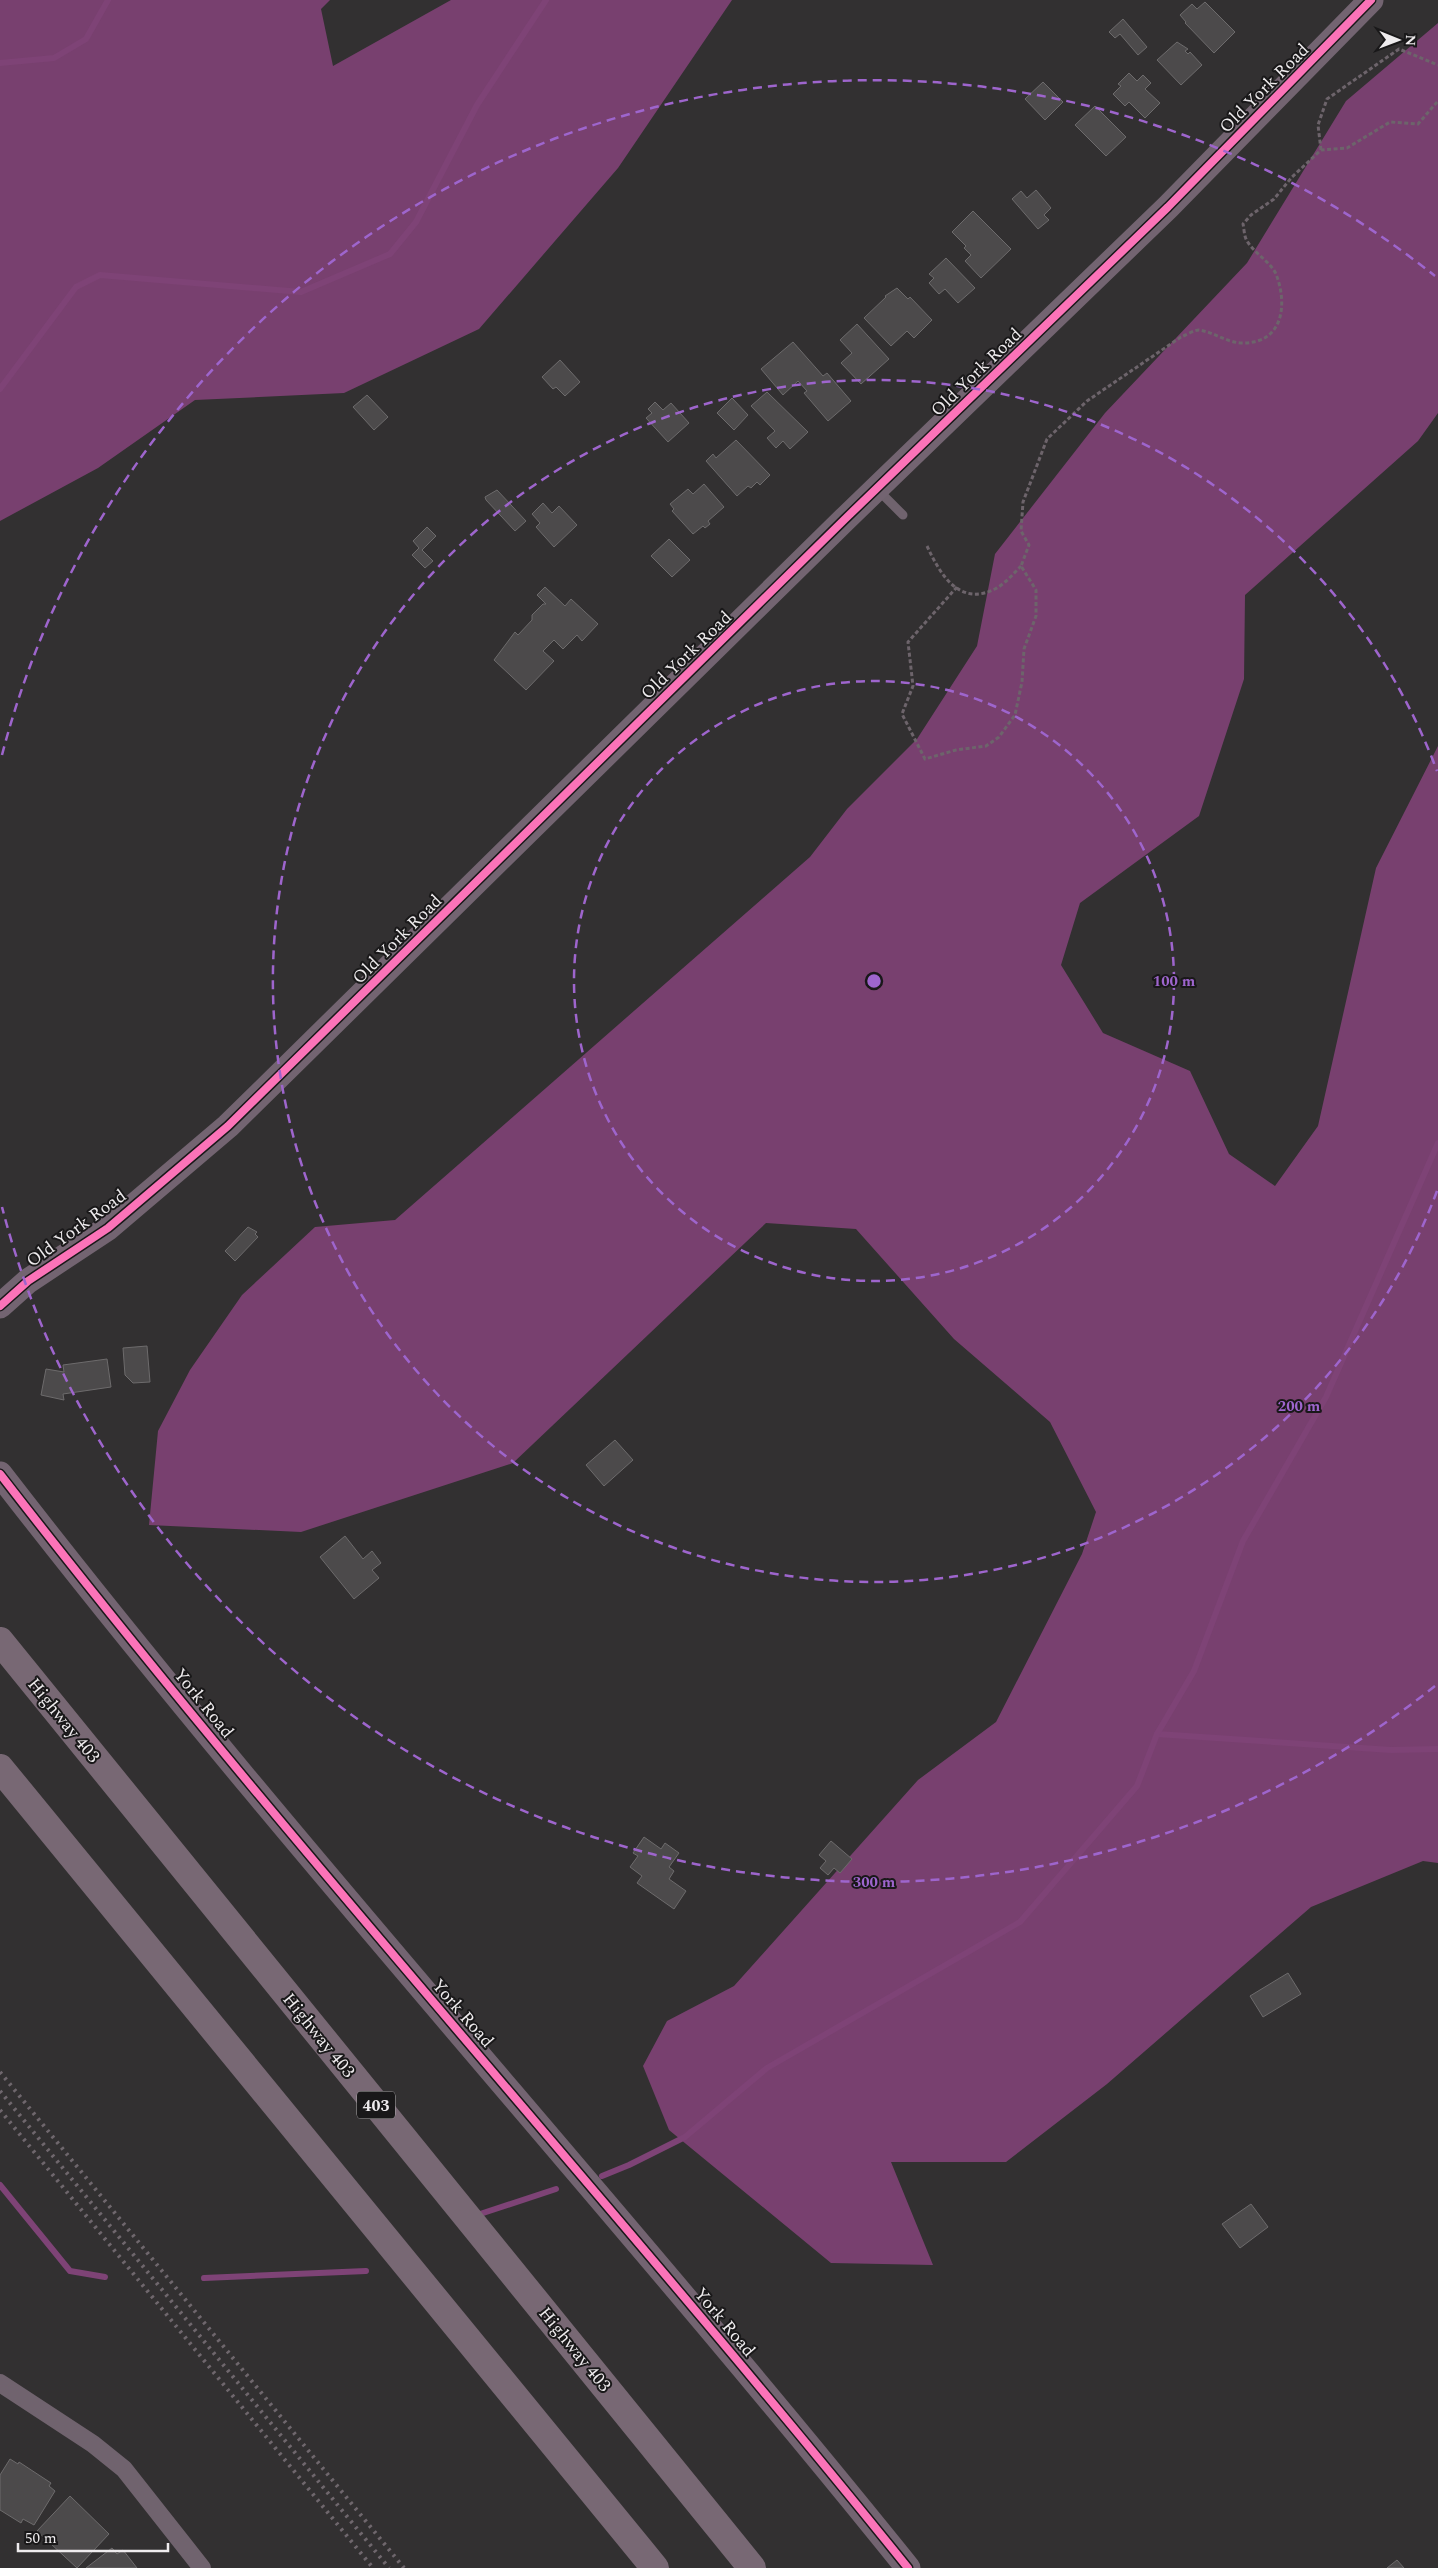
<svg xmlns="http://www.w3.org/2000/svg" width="1438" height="2568" font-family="Spectral,serif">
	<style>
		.forest { fill: #78406f }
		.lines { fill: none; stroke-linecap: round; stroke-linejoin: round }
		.stream { stroke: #7e4376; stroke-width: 6 }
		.building { fill: #4c4a4b; stroke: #6d6b6c }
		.path { stroke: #6d646b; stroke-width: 3; stroke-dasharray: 4 2.5; stroke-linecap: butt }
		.lane { stroke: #70636e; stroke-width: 9 }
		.street { stroke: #70636e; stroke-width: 18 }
		.secondary { stroke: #736471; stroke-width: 25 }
		.highway { stroke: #786874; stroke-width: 28 }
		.rail { stroke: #6f676d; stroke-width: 4; stroke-dasharray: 2.5 5; stroke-linecap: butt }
		.cycleway-casing { stroke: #191819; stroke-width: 11 }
		.cycleway { stroke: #fb73b8; stroke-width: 8 }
		.ring { fill: none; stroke: #9e65cd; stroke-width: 2.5; stroke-dasharray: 9 6 }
		.labels { text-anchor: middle; stroke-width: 4; stroke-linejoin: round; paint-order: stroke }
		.shield { fill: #191819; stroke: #aeacad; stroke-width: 1 }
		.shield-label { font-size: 16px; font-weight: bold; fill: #eeebed }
		.street-label { font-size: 18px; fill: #eeebed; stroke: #191819 }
		.centre { fill: #9e65cd; stroke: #191819; stroke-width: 2.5 }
		.ring-label { font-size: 15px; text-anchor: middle; font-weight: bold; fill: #9e65cd; stroke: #191819; stroke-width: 4; stroke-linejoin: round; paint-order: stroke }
	</style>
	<rect width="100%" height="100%" fill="#323031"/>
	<g class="forest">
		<path d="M0,0H330L321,9L333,66L451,0H732L618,168L479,329L344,393L195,400L98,468L0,521Z"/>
		<path d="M1438,23V413L1418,441L1245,595L1244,679L1199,816L1080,903L1061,965L1103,1033L1190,1071L1229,1154L1275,1186L1318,1126L1376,868L1438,746V1863L1423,1861L1311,1907L1107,2084L1006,2162H891L933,2265L831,2263L669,2130L643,2066L667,2021L734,1986L918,1780L996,1722L1082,1554L1096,1512L1050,1422L954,1339L856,1229L766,1223L513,1463L301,1532L149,1525L158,1431L190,1370L242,1295L315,1227L395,1220L810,857L847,809L917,739L977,646L995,554L1105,413L1247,263L1346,101Z"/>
	</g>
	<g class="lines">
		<g class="stream">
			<path d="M0,63L54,58L86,39L108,0"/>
			<path d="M0,389L76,287L100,275L301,292L390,254L416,222L477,105L546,0"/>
			<path d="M1157,1734L1391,1750L1438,1749"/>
			<path d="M602,2176L629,2165L685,2137L767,2068L1020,1922L1137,1786L1157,1734L1194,1671L1243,1541L1326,1397L1438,1143"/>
			<path d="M0,2185L70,2271L105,2277"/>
			<path d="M474,2216L556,2189"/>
			<path d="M204,2278L366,2271"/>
		</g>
	</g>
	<g class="building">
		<path d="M1205,2L1235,32L1214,53L1185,23L1186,22L1180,15L1192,4L1197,9Z"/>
		<path d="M1123,19L1147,47L1138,55L1120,34L1115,38L1109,32Z"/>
		<path d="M1177,42L1188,49L1185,51L1188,54L1190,52L1202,65L1181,85L1157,60Z"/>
		<path d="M1129,73L1137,81L1143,75L1151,83L1145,89L1160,103L1145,118L1129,102L1125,106L1113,94L1121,86L1118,84Z"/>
		<path d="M1043,82L1063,102L1045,120L1025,99Z"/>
		<path d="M1095,106L1126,137L1106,156L1075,125Z"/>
		<path d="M1036,190L1051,208L1044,215L1049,220L1038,229L1012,199L1021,191L1027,198Z"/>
		<path d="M973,211L1011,249L981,278L965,261L971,255L964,248L966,246L952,232Z"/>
		<path d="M946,258L975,288L958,303L945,289L939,294L929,283L934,278L929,274Z"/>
		<path d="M897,288L908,299L910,297L932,320L914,338L907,331L891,346L864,318L886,297L885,296Z"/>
		<path d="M857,324L889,359L861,384L841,363L852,353L840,340Z"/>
		<path d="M793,342L823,376L827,373L851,401L828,421L804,393L807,391L798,381L783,395L761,369Z"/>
		<path d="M560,360L580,382L565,396L556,387L553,389L542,377Z"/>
		<path d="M767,392L808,432L790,449L783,441L776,448L767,438L775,431L751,406Z"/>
		<path d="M367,395L388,417L374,430L353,407Z"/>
		<path d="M732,398L748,415L734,430L717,413Z"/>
		<path d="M655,402L663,410L671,403L689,423L668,442L646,418L652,413L648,409Z"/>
		<path d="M736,440L770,475L760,485L757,482L751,488L748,486L737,496L706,461L713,454L716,458Z"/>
		<path d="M704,484L724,507L708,521L710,524L705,528L703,526L693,534L672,511L674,509L670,504L688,489L693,494Z"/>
		<path d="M497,490L526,521L515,531L486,500L485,497Z"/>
		<path d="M543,503L552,513L559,506L577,525L554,547L536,527L540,523L532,514Z"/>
		<path d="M427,527L436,536L422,550L433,561L425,568L412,555L419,548L413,541Z"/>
		<path d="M669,539L690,560L672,577L651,556Z"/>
		<path d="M545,587L565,606L571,599L598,624L582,641L577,635L563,649L554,640L543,651L554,661L526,690L494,660L515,632L518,635L532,620V615L543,604H546L537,595Z"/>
		<path d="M248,1227L257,1232L255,1234L258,1237L235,1261L225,1251Z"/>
		<path d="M147,1346L150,1382L133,1383L125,1375L123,1348Z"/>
		<path d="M107,1359L111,1387L63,1394L64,1400L41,1395L46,1369L64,1372L63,1365Z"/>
		<path d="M615,1440L633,1460L604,1486L586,1465Z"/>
		<path d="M345,1536L363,1559L372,1551L381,1563L372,1570L379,1578L354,1599L320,1557Z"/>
		<path d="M644,1837L661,1849L665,1843L679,1853L669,1867L674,1871L669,1879L686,1891L674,1909L637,1883L642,1876L630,1867L638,1856L633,1853Z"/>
		<path d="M831,1841L852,1859L840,1873L834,1868L828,1875L820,1868L826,1861L819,1855Z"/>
		<path d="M1288,1973L1301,1994L1263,2017L1250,1996Z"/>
		<path d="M1251,2204L1268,2227L1240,2248L1222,2224Z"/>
		<path d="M10,2459L18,2464L19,2462L51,2483L49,2486L55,2491L34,2525L23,2519L21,2523L0,2510V2475Z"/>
		<path d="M70,2496L109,2534L77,2568L37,2531Z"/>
		<path d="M112,2548L117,2554L123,2550L137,2568H86Z"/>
		<path d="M1397,2560L1404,2568H1387Z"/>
	</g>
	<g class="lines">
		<g class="path">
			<path d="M1321,150L1318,125L1327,99L1399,49L1438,65"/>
			<path d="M927,546C940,574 959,607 995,589C1005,584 1014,573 1021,566"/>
			<path d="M957,587L908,642L913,686L902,714L925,759L956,750L986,746L999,737L1015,715L1022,682L1024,649L1036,616V590L1021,566L1029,545L1021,531L1023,502L1047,439L1087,401L1181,337C1186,335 1194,330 1199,330C1214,332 1227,343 1243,343C1283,343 1288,305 1276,274C1270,261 1252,252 1246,239C1244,234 1244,228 1243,224L1251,215L1274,199L1292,177L1321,150L1347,148L1390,122L1418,124L1438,101"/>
		</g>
		<path class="lane" d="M878,490L903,515"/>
		<path class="street" d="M0,2383L93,2444L124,2469L202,2568"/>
		<g class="secondary">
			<path d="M0,1306L28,1281L108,1228L228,1126L845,519L1168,207L1371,0"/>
			<path d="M0,1474C290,1849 611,2199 908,2568"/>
		</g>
		<g class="highway">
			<path d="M0,1641L752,2568"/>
			<path d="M0,1768L655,2568"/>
		</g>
		<g class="rail">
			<path d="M0,2072L404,2568"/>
			<path d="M0,2091L389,2568"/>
			<path d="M0,2110L373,2568"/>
		</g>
		<g class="cycleway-casing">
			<g id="cycleway">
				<path d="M0,1306L28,1281L108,1228L228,1126L845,519L1168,207L1371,0"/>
				<path d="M0,1474C290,1849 611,2199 908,2568"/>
			</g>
		</g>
		<use href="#cycleway" class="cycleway"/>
	</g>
	<g class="ring">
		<circle cx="874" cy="981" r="300"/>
		<path d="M1437 1191A601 601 0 1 1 1437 771"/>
		<path d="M1435 1686A901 901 0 0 1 2 1207M2 755A901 901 0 0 1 1435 276"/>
	</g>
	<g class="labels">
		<rect class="shield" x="357" y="2091.5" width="38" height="27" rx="4"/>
		<g class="shield-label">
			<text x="376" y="2111">403</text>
		</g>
		<g class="street-label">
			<text transform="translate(1264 88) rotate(-45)" y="6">Old York Road</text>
			<text transform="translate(976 372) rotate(-44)" y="6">Old York Road</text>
			<text transform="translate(686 655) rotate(-44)" y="6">Old York Road</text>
			<text transform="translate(397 939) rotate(-45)" y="6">Old York Road</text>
			<text transform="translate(76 1228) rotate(-36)" y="6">Old York Road</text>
			<text transform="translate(204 1703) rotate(51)" y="6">York Road</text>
			<text transform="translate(64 1720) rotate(51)" y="6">Highway 403</text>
			<text transform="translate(463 2013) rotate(49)" y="6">York Road</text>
			<text transform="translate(319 2035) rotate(51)" y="6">Highway 403</text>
			<text transform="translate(725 2322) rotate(50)" y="6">York Road</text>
			<text transform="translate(575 2349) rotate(51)" y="6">Highway 403</text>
		</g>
	</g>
	<circle cx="874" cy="981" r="8" class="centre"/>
	<g class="ring-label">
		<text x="1174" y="986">100 m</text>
		<text x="1299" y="1411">200 m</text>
		<text x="874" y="1887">300 m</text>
	</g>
	<g transform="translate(1398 40) rotate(91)" stroke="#191819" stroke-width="4" paint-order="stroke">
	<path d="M0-4L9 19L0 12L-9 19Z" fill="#eeebed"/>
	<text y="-8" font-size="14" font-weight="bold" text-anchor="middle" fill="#eeebed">N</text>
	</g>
	<path d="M18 2543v8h150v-8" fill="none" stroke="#eeebed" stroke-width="2.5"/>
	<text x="25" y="2543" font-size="15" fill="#eeebed" stroke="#191819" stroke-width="4" paint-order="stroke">50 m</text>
</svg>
